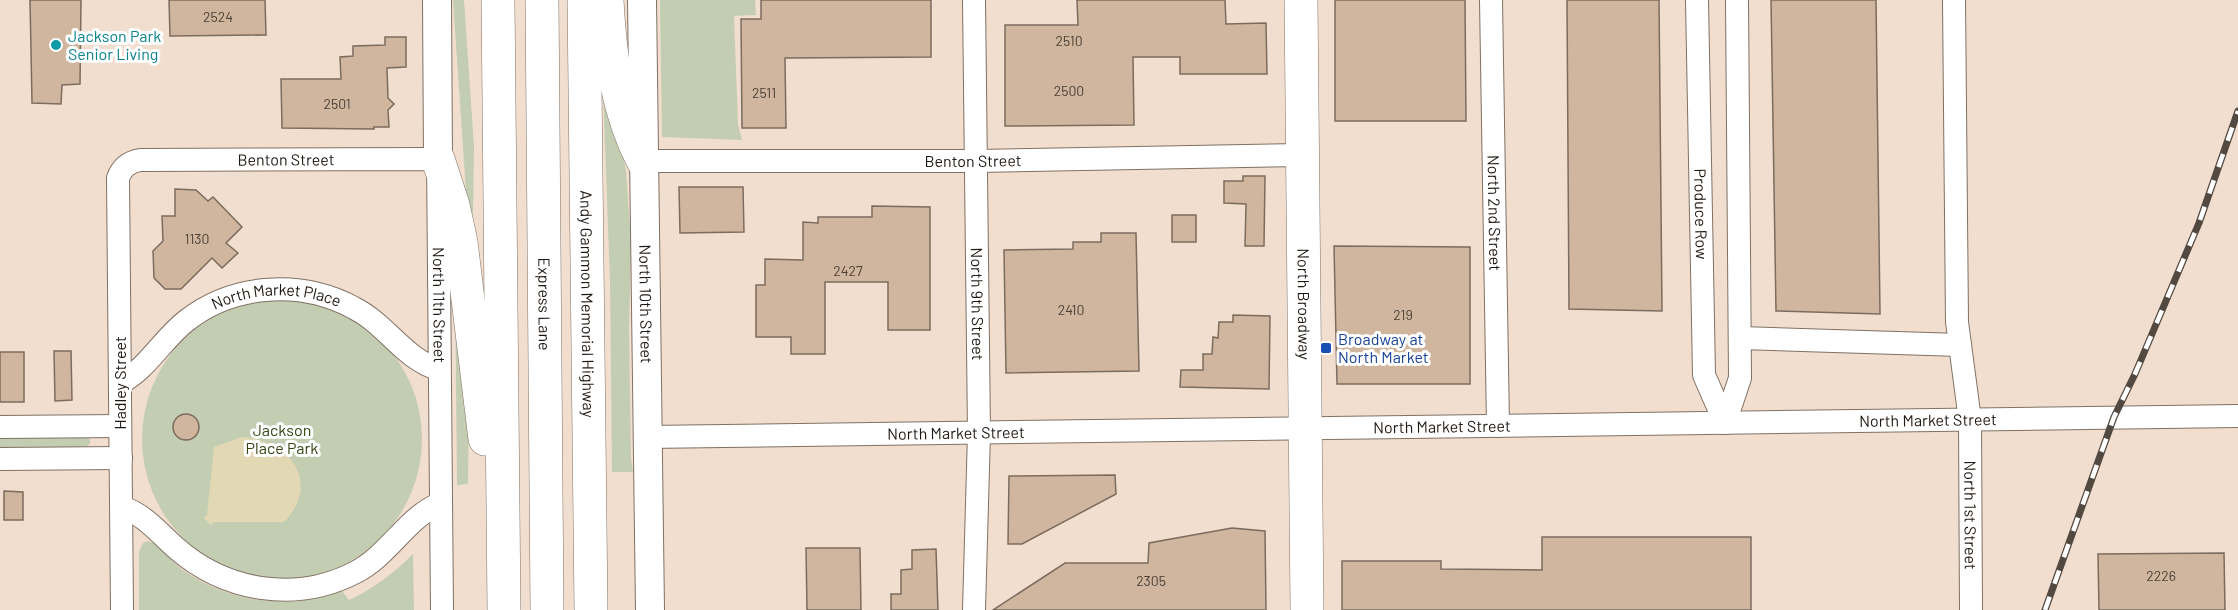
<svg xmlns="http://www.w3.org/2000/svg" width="2238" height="610" font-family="Barlow,sans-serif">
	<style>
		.green { fill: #c3cdb2 }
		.sand { fill: #e2d9b4 }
		.building { fill: #d0b69f; stroke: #7c6c5e; stroke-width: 1.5 }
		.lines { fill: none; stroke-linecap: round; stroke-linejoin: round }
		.minor-casing { stroke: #817163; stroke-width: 24 }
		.tertiary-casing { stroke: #817163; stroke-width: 30 }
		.secondary-casing { stroke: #817163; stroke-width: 34 }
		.motorway-casing { stroke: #817163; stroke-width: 34 }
		.minor { stroke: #fff; stroke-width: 22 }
		.tertiary { stroke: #fff; stroke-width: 28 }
		.secondary { stroke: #fff; stroke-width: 33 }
		.motorway { stroke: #fff; stroke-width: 33 }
		.rail-casing { stroke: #524940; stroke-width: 7 }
		.rail { stroke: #fff; stroke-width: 4.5; stroke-dasharray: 14; stroke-linecap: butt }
		.culture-dot { fill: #0f9aa8; stroke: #fff; stroke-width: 2 }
		.transit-dot { fill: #1a4fb4; stroke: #fff; stroke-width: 2 }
		.labels { text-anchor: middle; stroke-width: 6; stroke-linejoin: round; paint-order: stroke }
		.number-label { font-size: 14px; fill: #4a4035 }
		.culture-label { font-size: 16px; fill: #0d838f; stroke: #fff; text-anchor: start }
		.street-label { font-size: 16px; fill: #1e1812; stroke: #fff }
		.transit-label { font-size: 16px; fill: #164399; stroke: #fff; text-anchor: start }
		.park-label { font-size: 16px; fill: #364413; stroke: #fff }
	</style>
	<rect width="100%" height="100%" fill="#f1decf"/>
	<g class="green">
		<path d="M453,0H464L474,146L473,214L467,207Z"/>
		<path d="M660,0H755L756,15L734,16L738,125L742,140L662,137Z"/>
		<path d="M603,89L616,117L626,171L631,243L629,329L631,457L633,472H612L610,282Z"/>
		<path d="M455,274L469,392L468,484L457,485Z"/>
		<circle cx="282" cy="439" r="140"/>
		<path d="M86,437L90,439V443L86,449H0V438Z"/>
		<path d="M148,541C161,545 172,562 183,570C229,603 290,610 342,591L349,600C373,589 394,573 413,554L414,610H139V552L143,543Z"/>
	</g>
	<path class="sand" d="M242,437C290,440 322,483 284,522H214L211,525L204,518L207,515L214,447Z"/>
	<g class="building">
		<path d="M30,0H81L80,84L62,85L61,104L32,103Z"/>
		<path d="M169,0H265L266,35L170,36Z"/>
		<path d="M761,0H931V57L785,58L786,128H742L741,19H761Z"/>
		<path d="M1077,0H1225L1226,24L1266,23L1267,74H1180V57H1133L1134,125L1005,126V25H1078Z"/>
		<path d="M1335,0H1465L1466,121H1335Z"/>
		<path d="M1567,0H1659L1662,311L1569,309Z"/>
		<path d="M1771,0H1876L1880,314L1776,311Z"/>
		<path d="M385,37H406V67L387,68L388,98L394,104L388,110L389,127H374V129L282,128L281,79H341L340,57L353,56V46L385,45Z"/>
		<path d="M1243,176H1265L1264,246H1245L1246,204L1224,203V181H1243Z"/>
		<path d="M679,187H743L744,232L680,233Z"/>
		<path d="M175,189L196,190L208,201L213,197L242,227L226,243L238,253L222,268L212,258L181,289H165L154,278L153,251L163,241L162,216H175Z"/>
		<path d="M872,206L930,207V330H888V282H825V354H791V337H756V285H765V259L803,260V222L818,223V217H872Z"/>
		<rect x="1172" y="215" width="24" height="27"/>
		<path d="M1101,233H1136L1139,371L1006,373L1004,250L1073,249V242H1101Z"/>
		<path d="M1334,246L1470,247V384H1337Z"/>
		<path d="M1233,315L1270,316L1269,389L1180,387L1181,370H1203V354H1212L1213,337L1218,338L1219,322H1233Z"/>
		<path d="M54,351H71L72,400L55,401Z"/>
		<rect x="0" y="352" width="24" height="50"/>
		<circle cx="186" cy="427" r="13"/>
		<path d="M1115,475L1116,494L1022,544H1008L1009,476Z"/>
		<path d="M4,491L23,492V520H4Z"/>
		<path d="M1232,528L1265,531L1266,610H993L1065,563H1148L1149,543Z"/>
		<path d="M1542,537H1751V610H1342V561H1441V569L1542,570Z"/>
		<path d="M806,548H860L861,610H807Z"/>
		<path d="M936,549L938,610H891V594H901V570L912,569V550Z"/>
		<path d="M2224,553L2225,610H2099L2098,554Z"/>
	</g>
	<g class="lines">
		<g class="minor-casing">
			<g id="minor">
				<path id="s1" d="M974,0L979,433L974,610"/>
				<path id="s2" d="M1491,0L1498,426"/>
				<path id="s3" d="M1697,0L1704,375L1725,423"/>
				<path id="s4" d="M1954,0L1957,322L1970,420L1971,610"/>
				<path id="s5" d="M643,161H976L1303,155"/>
				<path d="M1740,338L1960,345"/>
				<path id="s6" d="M120,383C147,369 162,340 186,321C234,283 302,280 354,308C386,324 404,359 438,369"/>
				<path d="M1725,423L1740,378L1737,0"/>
				<path d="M0,427L120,426"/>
				<path id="s7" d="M646,437L2238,416"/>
				<path d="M0,459L121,458"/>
				<path d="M122,507C145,515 159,533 176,548C226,592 297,603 356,572C389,555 407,517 441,503"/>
				<path id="s8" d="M122,610L118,178C122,167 129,162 140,160L438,159L442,610"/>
			</g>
		</g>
		<g class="tertiary-casing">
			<g id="tertiary">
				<path d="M437,0L438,159"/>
				<path id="s9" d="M642,0L650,610"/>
			</g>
		</g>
		<g class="secondary-casing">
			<g id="secondary">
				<path id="s10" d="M1301,0L1307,610"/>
			</g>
		</g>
		<g class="motorway-casing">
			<g id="motorway">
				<path d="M498,0L504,610"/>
				<path id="s11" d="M542,0L547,610"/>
				<path id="s12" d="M584,0L591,610"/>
				<path d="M607,0C610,56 617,111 643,161"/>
				<path d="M438,159L453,205L461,242L485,439"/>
			</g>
		</g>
		<use href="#minor" class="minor"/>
		<use href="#tertiary" class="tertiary"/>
		<use href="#secondary" class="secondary"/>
		<use href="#motorway" class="motorway"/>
		<g class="rail-casing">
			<path id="rail" d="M2045,610L2114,417L2135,374L2199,223L2238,111"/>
		</g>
		<use href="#rail" class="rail"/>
	</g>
	<circle class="culture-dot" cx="56" cy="45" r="6"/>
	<rect class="transit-dot" x="1320" y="342" width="12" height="12" rx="3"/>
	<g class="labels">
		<g class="number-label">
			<text x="218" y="22">2524</text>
			<text x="1069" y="46">2510</text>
			<text x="1069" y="96">2500</text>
			<text x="764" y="98">2511</text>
			<text x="337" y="109">2501</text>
			<text x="197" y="244">1130</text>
			<text x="848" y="276">2427</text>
			<text x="1071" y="315">2410</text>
			<text x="1403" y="320">219</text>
			<text x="2161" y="581">2226</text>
			<text x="1151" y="586">2305</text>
		</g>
		<g class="culture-label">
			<text x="68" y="42">Jackson Park<tspan x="68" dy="18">Senior Living</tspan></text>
		</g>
		<g class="street-label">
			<text dy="6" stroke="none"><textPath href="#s8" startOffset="608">Benton Street</textPath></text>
			<text dy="6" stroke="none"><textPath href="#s5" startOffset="330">Benton Street</textPath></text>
			<text dy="6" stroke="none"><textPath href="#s2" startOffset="213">North 2nd Street</textPath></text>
			<text dy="6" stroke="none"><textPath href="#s3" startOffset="214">Produce Row</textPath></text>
			<text dy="6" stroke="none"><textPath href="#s8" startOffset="906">North 11th Street</textPath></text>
			<text dy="6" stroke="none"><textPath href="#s11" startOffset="304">Express Lane</textPath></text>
			<text dy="6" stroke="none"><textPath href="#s12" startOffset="304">Andy Gammon Memorial Highway</textPath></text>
			<text dy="6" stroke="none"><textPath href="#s9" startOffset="304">North 10th Street</textPath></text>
			<text dy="6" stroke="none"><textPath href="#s1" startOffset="304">North 9th Street</textPath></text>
			<text dy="6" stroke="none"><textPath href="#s10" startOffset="304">North Broadway</textPath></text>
			<text dy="6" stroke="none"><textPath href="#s6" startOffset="188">North Market Place</textPath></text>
			<text transform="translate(120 383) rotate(-90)" y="6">Hadley Street</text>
			<text dy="6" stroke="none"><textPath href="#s7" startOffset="1282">North Market Street</textPath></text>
			<text dy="6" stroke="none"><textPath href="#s7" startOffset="796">North Market Street</textPath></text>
			<text dy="6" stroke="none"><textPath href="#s7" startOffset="310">North Market Street</textPath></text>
			<text dy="6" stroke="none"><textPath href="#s4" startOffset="516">North 1st Street</textPath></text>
		</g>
		<g class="transit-label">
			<text x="1338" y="345">Broadway at<tspan x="1338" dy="18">North Market</tspan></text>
		</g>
		<g class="park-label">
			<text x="282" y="436">Jackson<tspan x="282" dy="18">Place Park</tspan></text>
		</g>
	</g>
</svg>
